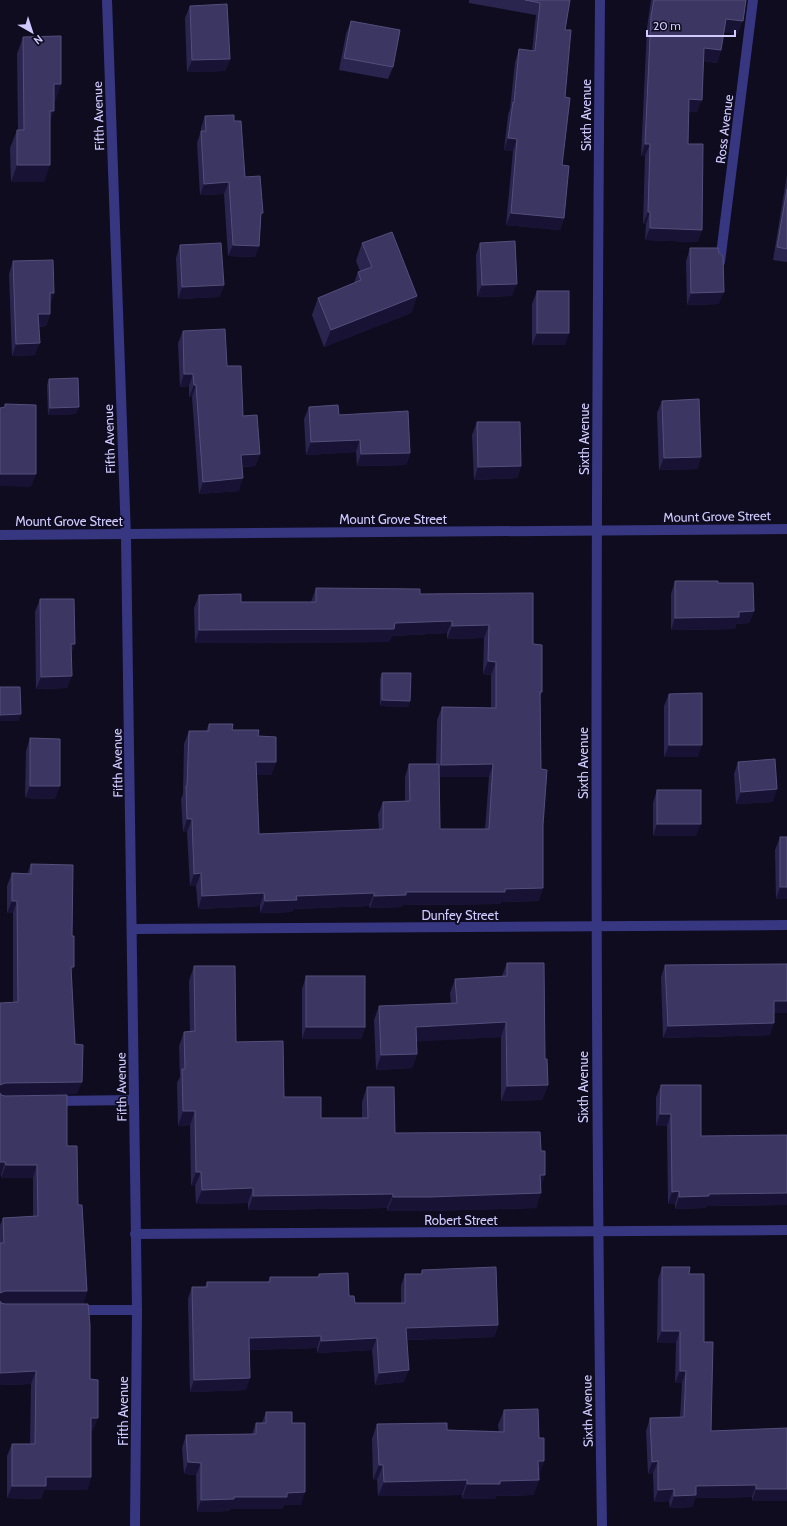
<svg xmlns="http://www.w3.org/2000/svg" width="787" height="1526" font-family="Cabin,sans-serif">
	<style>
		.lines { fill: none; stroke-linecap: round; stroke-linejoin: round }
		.minor { stroke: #363780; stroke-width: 10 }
		.wall { fill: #2a254f; fill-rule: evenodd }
		.shaded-wall { fill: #181334 }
		.building { fill: #3c3662; stroke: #534e7b }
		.labels { text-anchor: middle; stroke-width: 3.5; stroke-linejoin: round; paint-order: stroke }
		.street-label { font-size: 13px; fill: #cfcbff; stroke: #0f0c20 }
	</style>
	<rect width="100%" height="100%" fill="#0f0c20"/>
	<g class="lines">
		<g class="minor">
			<path d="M107,0L126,537L137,1310L135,1526"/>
			<path d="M600,0C596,509 594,1017 602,1526"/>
			<path d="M720,262L753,0"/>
			<path d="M0,535L787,529"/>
			<path d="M133,929L787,925"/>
			<path d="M54,1101L134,1100"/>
			<path d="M135,1234L787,1230"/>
			<path d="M75,1310H137"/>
		</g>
	</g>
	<g class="wall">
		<path d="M469,0H570L565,30V97L562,165L564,218L560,230L506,225L513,151L504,150L508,115L510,109L515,62L519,49L532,51L536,15L469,3Z"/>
		<path d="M651,0H746L738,34L724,32L721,50L717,63L704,61L697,112H688V144L698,242L645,240L646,224H643L645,156H641L647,28Z"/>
		<path d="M190,6L230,59L225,71L187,72L185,18Z"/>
		<path d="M351,21L393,67L388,79L339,70L346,34Z"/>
		<path d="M23,37L61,84L54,102L50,123L44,182H11L10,148L17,130H18L17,54Z"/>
		<path d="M205,116L234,121L245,177L261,219L259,246L255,257L228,256L224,194L200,195L197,143L201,131V128Z"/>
		<path d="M787,175V262L773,260Z"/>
		<path d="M362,243L417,296L411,313L324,347L312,315L318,298L354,283L358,272L360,271L356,261Z"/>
		<path d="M480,243L512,296L477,297L476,255Z"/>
		<path d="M180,245L224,285L219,297L178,299L176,258Z"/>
		<path d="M690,248L719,304L687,305L686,261Z"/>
		<path d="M13,261L54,293L50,305V314L46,326L39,327L35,355L12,356L9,274Z"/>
		<path d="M537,291L565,345H532V304Z"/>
		<path d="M183,331L227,366L243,416L260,454L255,466L242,467L239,491L199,494L192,397H189V386L180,387L178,343Z"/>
		<path d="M49,379L76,414L48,415L47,385Z"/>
		<path d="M662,401L701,457L697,469L659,470L657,413Z"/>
		<path d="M309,407L339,415L410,453L406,465L357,466L356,452L306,455L304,419Z"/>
		<path d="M477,422L521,466L517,478L474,480L472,435Z"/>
		<path d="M675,581L718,583L754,611L749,623L736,624L735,629L671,630V594Z"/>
		<path d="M316,588L420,594L533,644L542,692L540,697L541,769L543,825L539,901L501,902V904L402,905L401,907L370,908L369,906L293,909L292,912L260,913V906L198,909L196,886H190L187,832H183L181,799L183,794L184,744L189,731H206L209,724L258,736L276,762L271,775H257L259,834L379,829L378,814L383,802L405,801V777L409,764H436L437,720L442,707L491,708V675L483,674L484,638L447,639V633L392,636L389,642L195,643L194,608L199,595L241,602H311ZM439,777H489L485,829H440Z"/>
		<path d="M40,599L71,655L67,688L36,689L35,612Z"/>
		<path d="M382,673L410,701L408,707L380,706V679Z"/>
		<path d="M669,694L698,757H664V706Z"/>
		<path d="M30,738L55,799L25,798L26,751Z"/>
		<path d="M738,762L773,802L736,804L734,774Z"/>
		<path d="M657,790L696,836H653V803Z"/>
		<path d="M780,837H787V899H776L775,850Z"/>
		<path d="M31,864L71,974L77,1094L4,1095L67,1146L78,1205L87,1291L83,1304L90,1379L93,1431H91V1477L87,1490H44L41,1499L7,1498V1456L12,1444H30L31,1384L0,1385V1225L3,1218L33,1216V1178H1L0,1003H13V913H7V886L12,873L27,874Z"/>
		<path d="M507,963L545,1059L548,1085L542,1100L501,1101V1037L416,1041L417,1054L412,1068L376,1070L374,1020L379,1006L451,1003L450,993L455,979L502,976Z"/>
		<path d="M665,965L774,1013L770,1035L663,1038L661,977Z"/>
		<path d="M194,966L236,1042L284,1097L321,1118H362V1102L367,1087L395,1133L541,1187L536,1208L425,1211H387V1208L248,1210V1203L196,1204L195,1186H191L190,1125L178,1126L177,1083L180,1077L179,1046L184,1032H190L189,981Z"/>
		<path d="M306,976L365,1027L361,1039H302V989Z"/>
		<path d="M661,1085L701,1136L787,1135V1205L706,1206L705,1208L675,1209V1204H668L667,1126H656V1097Z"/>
		<path d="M662,1267L689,1274L704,1342L711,1431L787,1428L752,1501V1497L695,1498L692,1507L670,1508L669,1501L654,1502L653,1473L648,1474L646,1431L650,1418H680L682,1383H675L676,1343H657L658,1279Z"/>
		<path d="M422,1270L498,1325L494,1337L407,1340L404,1382L375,1385L372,1350L317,1353V1348L249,1350L246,1390L190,1392L188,1299L192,1287H205L207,1282H268L270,1277H318L319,1274L349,1296L355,1303H401V1286L405,1274H421Z"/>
		<path d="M504,1410L539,1438L544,1461L538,1476L539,1480L533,1495L496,1496L495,1499H462V1495L378,1496L377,1480H373L372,1439L377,1424L447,1430L499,1431L498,1425Z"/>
		<path d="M266,1412L292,1423L301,1505H284L282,1509H230V1511L197,1512L196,1475L184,1474L182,1448L186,1435L252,1434L256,1423H262Z"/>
	</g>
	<g class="shaded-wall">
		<path d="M726,19L743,21L738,34L721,32Z"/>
		<path d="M704,48L721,50L717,63L700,60Z"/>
		<path d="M230,59L225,71L187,72L192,60Z"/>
		<path d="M54,84H61L55,102H48Z"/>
		<path d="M689,99L702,100L697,112H684Z"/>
		<path d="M50,111H54L48,128Z"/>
		<path d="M508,138L517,139L513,151L504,150Z"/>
		<path d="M645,144H650L645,156H641Z"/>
		<path d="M17,165H50L44,182H11Z"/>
		<path d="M229,182L224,194L200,195L204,184Z"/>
		<path d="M648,212H650L646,224H643Z"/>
		<path d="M511,213L564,218L560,230L506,225Z"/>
		<path d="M650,228L702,230L698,242L645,240Z"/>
		<path d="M233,245L259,246L255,257L228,256Z"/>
		<path d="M517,284L512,296L477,297L482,285Z"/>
		<path d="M224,285L219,297L178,299L182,287Z"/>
		<path d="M724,292L719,304L687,305L691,293Z"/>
		<path d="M50,293H54L50,306Z"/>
		<path d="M417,296L411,313L324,347L331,330Z"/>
		<path d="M38,314H50L46,326L34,327Z"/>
		<path d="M537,333H569L565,345H532Z"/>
		<path d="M40,343L35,355L12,356L16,344Z"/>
		<path d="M184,374H193L189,386L180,387Z"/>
		<path d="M194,385H196L192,397H189Z"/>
		<path d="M79,407L76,414L48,415L50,408Z"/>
		<path d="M360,440L356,452L306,455L311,442Z"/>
		<path d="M410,453L406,465L357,466L361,454Z"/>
		<path d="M260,454L255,466L237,467L241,455Z"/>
		<path d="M701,457L697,469L659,470L664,458Z"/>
		<path d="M521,466L517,478L474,480L478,467Z"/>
		<path d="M0,474H36L31,487L0,486Z"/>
		<path d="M243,478L239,491L199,494L203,482Z"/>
		<path d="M754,611L749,623L736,624L735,629L671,630L675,618L739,612Z"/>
		<path d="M452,621L447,633L392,636L389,642L195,643L199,630Z"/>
		<path d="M489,625L484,638L447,639L452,626Z"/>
		<path d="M71,644H75L71,656Z"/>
		<path d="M488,661L496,662L491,675L483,674Z"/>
		<path d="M72,676L67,688L36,689L41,677Z"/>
		<path d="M382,700L410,701L408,707L380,706Z"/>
		<path d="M21,714L19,721H0V715Z"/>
		<path d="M669,745H702L698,757H664Z"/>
		<path d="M256,762H276L271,775H251Z"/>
		<path d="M493,764L489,777H436L441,765Z"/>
		<path d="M30,786H60L55,799L25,798Z"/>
		<path d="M777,789L773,802L736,804L741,792Z"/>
		<path d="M187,819H192L187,832H183Z"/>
		<path d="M657,824H701L696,836H653Z"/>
		<path d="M201,873L196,886H190L194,874Z"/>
		<path d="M780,887H787V899H776Z"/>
		<path d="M543,888L539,901L501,902V904L402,905L401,907L370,908L374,896L406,892Z"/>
		<path d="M264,893L260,906L198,909L202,896Z"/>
		<path d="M374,893L369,906L293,909L292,912L260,913L265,901L296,896Z"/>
		<path d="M12,901H17L13,913H7Z"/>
		<path d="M71,967H74L69,980Z"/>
		<path d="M774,1001H787V1013H769Z"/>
		<path d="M506,1022L501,1037L410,1042L416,1027Z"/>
		<path d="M774,1023L770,1035L663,1038L668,1026Z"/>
		<path d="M306,1027H365L361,1039H302Z"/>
		<path d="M417,1054L412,1068L376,1070L381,1055Z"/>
		<path d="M82,1082L77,1094L0,1096V1085L5,1083Z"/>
		<path d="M548,1085L542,1100L501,1101L507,1086Z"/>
		<path d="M183,1111H195L190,1125L178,1126Z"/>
		<path d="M660,1114H671L667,1126H656Z"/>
		<path d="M0,1162H5L1,1175H0Z"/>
		<path d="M6,1165H37L33,1178H1Z"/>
		<path d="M196,1172H201L195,1186H191Z"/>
		<path d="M540,1175H545L540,1189Z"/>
		<path d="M253,1188L248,1203L196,1204L202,1190Z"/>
		<path d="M679,1191L675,1204H668L672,1192Z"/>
		<path d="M541,1193L536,1208L425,1211H387L393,1197Z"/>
		<path d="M787,1193V1205L706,1206L705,1208L675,1209L679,1197L709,1194Z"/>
		<path d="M393,1194L387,1208L248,1210L253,1196Z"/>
		<path d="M5,1291H87L83,1304H0V1293Z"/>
		<path d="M498,1325L494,1337L401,1340L406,1328Z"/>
		<path d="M662,1331H680L676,1343H657Z"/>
		<path d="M321,1336L317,1348L245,1350L249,1338Z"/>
		<path d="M377,1338L372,1350L317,1353L321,1341Z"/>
		<path d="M409,1370L404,1382L375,1385L379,1373Z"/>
		<path d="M36,1371L31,1384L0,1385V1373Z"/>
		<path d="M680,1371H686L682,1383H675Z"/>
		<path d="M250,1378L246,1390L190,1392L194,1380Z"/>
		<path d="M91,1418H98L93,1431H87Z"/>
		<path d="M538,1461H544L539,1476H533Z"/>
		<path d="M658,1461L653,1473L648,1474L652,1462Z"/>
		<path d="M188,1462L201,1463L196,1475L184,1474Z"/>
		<path d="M379,1465H383L377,1480H373Z"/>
		<path d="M46,1477H91L87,1490H44L41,1499L7,1498L12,1486Z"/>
		<path d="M467,1480L462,1495L378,1496L384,1482Z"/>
		<path d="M539,1480L533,1495L496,1496L495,1499H462L467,1484L500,1481Z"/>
		<path d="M756,1485L752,1497L695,1498L692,1507L670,1508L674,1496L696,1486Z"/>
		<path d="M674,1489L669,1501L654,1502L658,1490Z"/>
		<path d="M756,1489H787V1501H752Z"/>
		<path d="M305,1492L301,1505H284L282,1509H230V1511L197,1512L201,1500L287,1493Z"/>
	</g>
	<g class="building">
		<path d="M525,0H570L565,30H571L565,97L570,98L562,165L569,166L564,218L511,213L517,139L508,138L513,102L514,103L519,49L535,51L540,3Z"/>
		<path d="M654,0H746L743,21L726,19L721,50L704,48L702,100L689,99L688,144H703L702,230L650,228V212H648L650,144H645L651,16Z"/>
		<path d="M227,4L230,59L192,60L190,6Z"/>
		<path d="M351,21L400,30L393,67L344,58Z"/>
		<path d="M61,36V84H54V111H50V165H17V130H24L23,37Z"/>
		<path d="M234,115V121H241L245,177L260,176L263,213H261L259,246L233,245L229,182L204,184L201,131H206L205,116Z"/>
		<path d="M787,189V249L777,247Z"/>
		<path d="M392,232L417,296L331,330L318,298L361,280L358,272L372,267L362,243Z"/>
		<path d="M515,241L517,284L482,285L480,243Z"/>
		<path d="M221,243L224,285L182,287L180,245Z"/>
		<path d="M690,248H718L719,253L723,256L724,292L691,293Z"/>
		<path d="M53,260L54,293H50V314H38L40,343L16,344L13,261Z"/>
		<rect x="537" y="291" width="32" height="42"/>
		<path d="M225,329L227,366H241L243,416L257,415L260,454L241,455L243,478L203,482L196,385H194L193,374H184L183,331Z"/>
		<path d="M78,378L79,407L50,408L49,379Z"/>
		<path d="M699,399L701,457L664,458L662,401Z"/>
		<path d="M5,404L36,405V474H0V408L5,407Z"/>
		<path d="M338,405L339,415L408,411L410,453L361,454L360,440L311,442L309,407Z"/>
		<path d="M477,422H520L521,466L478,467Z"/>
		<path d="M675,581H718V583H753L754,611L739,612V617L675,618Z"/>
		<path d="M316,588L420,589V594L533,593V644L542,645V692H540L541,769L547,770L543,825V888L505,889V892H406V895L374,896V893L296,896L297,900L265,901L264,893L202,896L201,873L194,874L192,819H187L186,786H187L189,731H209V724H233L232,730H259L258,736L276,737V762H256L259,834L383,829V802L410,801L409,764H439L440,829H489L493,764L441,765L442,707L496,708V662L488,661L489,625L452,626V621L395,623L394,629L199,630V595L241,594V602H316Z"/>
		<path d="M40,599H74L75,644H71L72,676L41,677Z"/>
		<path d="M382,673H411L410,701L382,700Z"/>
		<path d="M0,687H20L21,714L0,715Z"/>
		<path d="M702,693V745H669V694Z"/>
		<path d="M30,738L60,739V786H30Z"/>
		<path d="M775,759L777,789L741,792L738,762Z"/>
		<rect x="657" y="790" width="44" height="34"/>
		<rect x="780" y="837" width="7" height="50"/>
		<path d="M31,864L73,865L72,936H74V967H71L75,1044L83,1045L82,1082L5,1083L0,1085V1003L18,1002L17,901H12V873L31,874Z"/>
		<path d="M507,963H544L545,1059H547L548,1085L507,1086L506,1022L416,1027L417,1054L381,1055L379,1006L457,1003L455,979L507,976Z"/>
		<path d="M787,964V1001H774V1023L668,1026L665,965Z"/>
		<path d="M194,966H235L236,1042L283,1041L284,1097H321V1118H368L367,1087H394L395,1133L540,1132L541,1151H545V1175H540L541,1193L430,1197H393V1194L253,1196V1188L202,1190L201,1172H196L195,1111H183L182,1069H185L184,1032L195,1031Z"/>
		<rect x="306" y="976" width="59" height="51"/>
		<path d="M661,1085H701V1136L787,1135V1193L709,1194V1196L679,1197V1191L672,1192L671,1114H660Z"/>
		<path d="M0,1093L1,1095L5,1096L67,1095V1146H77L78,1205H82L87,1291H5L0,1293V1243H4L3,1218L38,1216L37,1165H6L5,1162H0Z"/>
		<path d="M496,1267L498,1325L406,1328L409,1370L379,1373L377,1338L321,1341V1336L249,1338L250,1378L194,1380L192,1287H207V1282H270V1277H319V1274L348,1273L349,1296H354L355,1303H405V1274H422V1270Z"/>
		<path d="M662,1267H690L689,1274H704V1342H713L711,1431L787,1428V1489H756V1485L696,1486V1495L674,1496V1489L658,1490V1461L652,1462L650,1418L684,1417L686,1371H680V1331H662Z"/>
		<path d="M0,1301L1,1303L5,1304H88L90,1325V1379L98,1380V1418H91V1477H46V1486H12V1444H35L36,1371L0,1373Z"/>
		<path d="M538,1409L539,1438H544V1461H538L539,1480L500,1481V1484H467V1480L384,1482L383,1465H379L377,1424L447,1423V1430L504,1432V1410Z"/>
		<path d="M266,1412H292V1423H305V1492L287,1493V1497H234V1499L201,1500V1463L188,1462L186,1435L256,1434V1423H266Z"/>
	</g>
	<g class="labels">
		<g class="street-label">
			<text transform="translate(586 115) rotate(-90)" y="5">Sixth Avenue</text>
			<text transform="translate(98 116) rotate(-92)" y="5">Fifth Avenue</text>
			<text transform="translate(724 129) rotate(-83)" y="5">Ross Avenue</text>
			<text transform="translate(109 439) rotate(-92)" y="5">Fifth Avenue</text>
			<text transform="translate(584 439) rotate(-90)" y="5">Sixth Avenue</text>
			<text transform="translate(717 516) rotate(-1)" y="5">Mount Grove Street</text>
			<text x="393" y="524">Mount Grove Street</text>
			<text x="69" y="526">Mount Grove Street</text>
			<text transform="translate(117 763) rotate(-91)" y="5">Fifth Avenue</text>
			<text transform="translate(583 763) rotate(-90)" y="5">Sixth Avenue</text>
			<text x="460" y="920">Dunfey Street</text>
			<text transform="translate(121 1087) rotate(-91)" y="5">Fifth Avenue</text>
			<text transform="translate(583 1087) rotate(-90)" y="5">Sixth Avenue</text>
			<text x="461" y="1225">Robert Street</text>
			<text transform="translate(123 1411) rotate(-90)" y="5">Fifth Avenue</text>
			<text transform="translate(587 1411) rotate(-91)" y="5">Sixth Avenue</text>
		</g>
	</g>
	<g transform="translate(32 32) rotate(141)" stroke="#0f0c20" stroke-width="3" paint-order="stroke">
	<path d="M0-3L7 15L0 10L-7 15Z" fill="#cfcbff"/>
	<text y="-6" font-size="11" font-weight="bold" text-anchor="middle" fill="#cfcbff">N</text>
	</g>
	<path d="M647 30v6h88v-6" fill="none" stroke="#cfcbff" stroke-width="2"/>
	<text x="653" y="30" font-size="12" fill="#cfcbff" stroke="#0f0c20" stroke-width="3" paint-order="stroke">20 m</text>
</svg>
